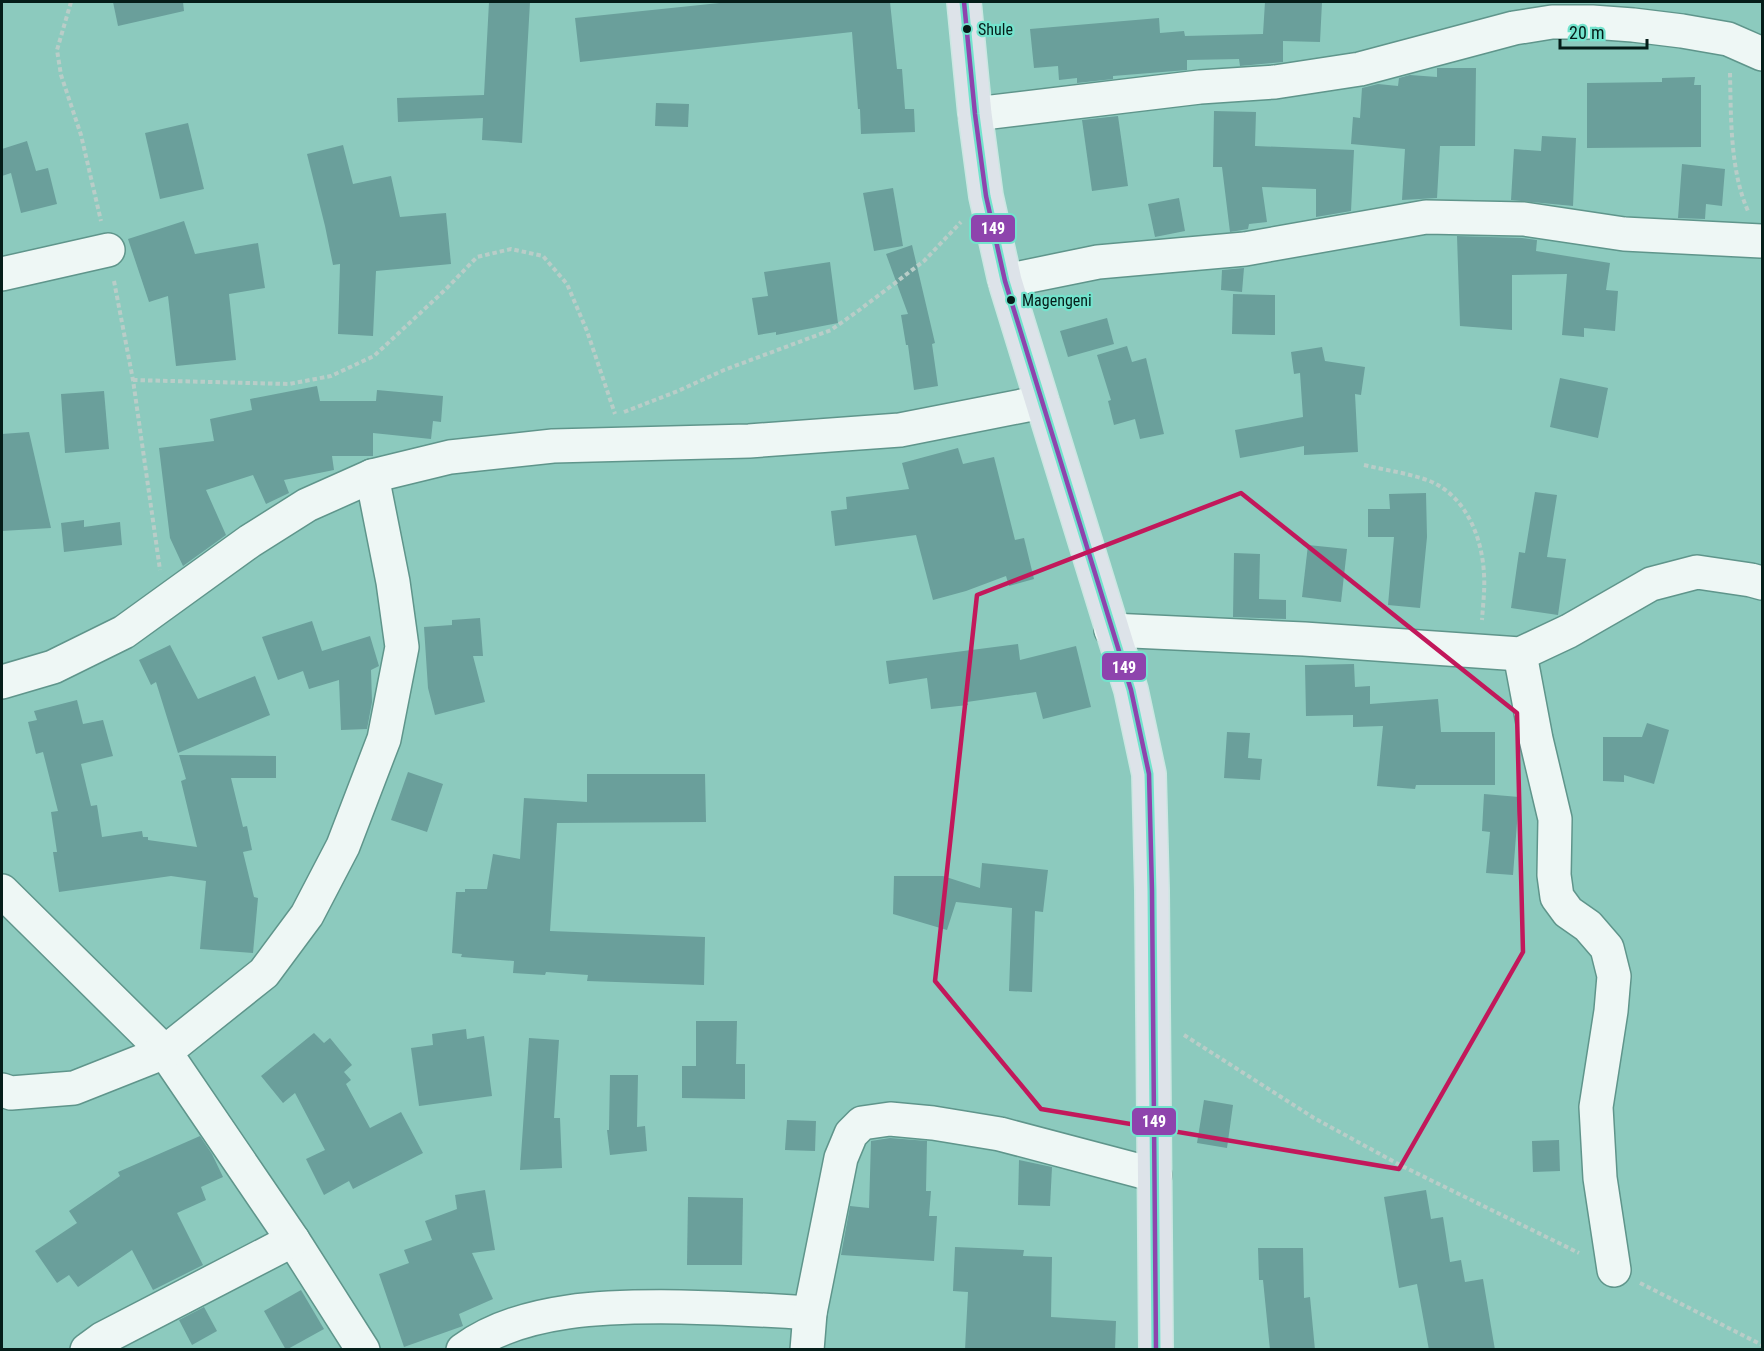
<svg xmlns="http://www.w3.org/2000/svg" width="1764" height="1351" font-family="'Roboto Condensed',sans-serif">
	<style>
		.building { fill: #6a9f9b }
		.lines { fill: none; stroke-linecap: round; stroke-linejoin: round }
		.minor-casing { stroke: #5f958b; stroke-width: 36 }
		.major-casing { stroke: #cbe7e2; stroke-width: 36 }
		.path { stroke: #b9cdc8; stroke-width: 4; stroke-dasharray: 4.5 3; stroke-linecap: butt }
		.minor { stroke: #eef7f5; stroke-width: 33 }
		.major { stroke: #dde3e9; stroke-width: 33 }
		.bus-1-casing { stroke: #73e3cd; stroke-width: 9 }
		.bus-1 { stroke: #8e44ad; stroke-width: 4.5 }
		.marked { fill: none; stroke: #c2185b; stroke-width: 4.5; stroke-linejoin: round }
		.bus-dot { fill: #051d19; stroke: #73e3cd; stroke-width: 2 }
		.labels { text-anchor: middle; stroke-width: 4.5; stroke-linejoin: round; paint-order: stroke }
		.bus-label { font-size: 16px; fill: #051d19; stroke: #73e3cd; text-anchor: start }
		.line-badge { stroke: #73e3cd; stroke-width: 2 }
		.badge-label { font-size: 16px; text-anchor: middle; font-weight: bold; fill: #fff }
	</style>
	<rect width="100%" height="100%" fill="#8ccabe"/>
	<g class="building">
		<path d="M113,2H183L184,11L118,26Z"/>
		<path d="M489,2H530L522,143L482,140L483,118L398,122L397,98L484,95Z"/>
		<path d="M729,2H890L897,69H902L905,109H914L915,132L861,134L860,109H858L852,32L580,62L575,18Z"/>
		<path d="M1265,2H1322L1320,42L1283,41V62L1240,66L1239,59L1187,60V70L1113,76V79L1077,83V78L1059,80L1058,66L1034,68L1030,29L1159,18L1160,33L1184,31L1185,36L1263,34Z"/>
		<path d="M1437,68H1476L1475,146H1440L1437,198L1402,200L1405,149L1351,144L1353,117L1360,118L1362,88L1378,84L1398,86L1399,78L1410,75L1437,77Z"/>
		<path d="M1695,77L1694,85H1701V147L1587,148V83L1662,82V78Z"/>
		<path d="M656,103L689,104L688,127L655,126Z"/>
		<path d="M1214,111L1256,112L1255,146L1354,150L1351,211L1316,217V189L1262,187L1267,222L1249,224L1248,229L1230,232L1222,167H1213Z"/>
		<path d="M1118,116L1128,186L1092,191L1082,120Z"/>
		<path d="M188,123L204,189L160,199L145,133Z"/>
		<path d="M1542,136L1576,138L1573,206L1511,200L1514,149L1541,151Z"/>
		<path d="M27,141L36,171L48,168L57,204L21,213L11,173L2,176V149Z"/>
		<path d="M343,145L353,184L391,176L400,217L446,213L451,264L376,271L373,336L338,334L340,264L333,265L325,226L307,154Z"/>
		<path d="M1682,164L1725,169L1722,206L1706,204L1705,219L1678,218Z"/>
		<path d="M893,188L903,246L874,251L863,193Z"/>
		<path d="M1179,198L1185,231L1155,237L1148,204Z"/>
		<path d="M184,221L195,254L258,243L265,288L229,294L236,360L176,366L168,296L149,302L128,239Z"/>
		<path d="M1457,236L1522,238L1537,240L1536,251L1610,263L1606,290L1618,291L1615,331L1584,328V337L1562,335L1567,274L1512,275V330L1460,326Z"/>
		<path d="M912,245L935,343L932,344L938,386L914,390L908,345H906L901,315L908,314L886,254Z"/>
		<path d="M830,262L838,323L776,335V332L758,335L752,298L768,296L764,272Z"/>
		<path d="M1244,268L1242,292L1221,290L1222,270Z"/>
		<path d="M1233,294L1275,295V335L1232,334Z"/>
		<path d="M1107,318L1114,344L1068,357L1060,331Z"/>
		<path d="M1127,346L1132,362L1146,358L1164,434L1140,439L1135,419L1114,425L1108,401L1111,400L1097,355Z"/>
		<path d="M1322,347L1325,361L1365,367L1361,395L1355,394L1358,452L1304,455V446L1240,458L1235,430L1303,417L1300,373L1294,374L1291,352Z"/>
		<path d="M1560,378L1608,388L1598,438L1550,427Z"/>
		<path d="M317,386L320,401H376L377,390L443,396L441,422L433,421L431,439L373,433V456H332L334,470L284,480L289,493L266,504L253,475L206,490L226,535L183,566L170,538L159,448L214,441L210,419L252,410L250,399Z"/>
		<path d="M104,391L109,449L65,453L61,394Z"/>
		<path d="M29,432L51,528L2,531V434Z"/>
		<path d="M958,448L963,464L994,457L1015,540L1024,538L1034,579L1009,586L1006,576L966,591L933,600L916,535L835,546L831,511L847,509L846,497L909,489L902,463Z"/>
		<path d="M1535,492L1557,495L1547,557L1566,559L1558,615L1511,608L1519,552L1525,553Z"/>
		<path d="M1426,493L1427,537L1420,608L1388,605L1394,537H1368V509H1390L1389,494Z"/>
		<path d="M84,520V527L120,522L122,545L64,552L61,523Z"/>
		<path d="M1308,545L1347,549L1341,602L1302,597Z"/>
		<path d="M1234,553L1260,554L1259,599L1286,600V619L1233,617Z"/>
		<path d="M480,618L483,656H473L485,702L435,715L428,688L424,627L452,625V620Z"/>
		<path d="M312,621L322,651L370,636L379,666L371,670L372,702L367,729L341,730L339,680L309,689L303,671L278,680L262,637Z"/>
		<path d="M1018,644L1020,660L1076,646L1091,707L1043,719L1036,692L967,702L968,705L931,709L927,678L889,684L886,661Z"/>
		<path d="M170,645L198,699L255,676L270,715L178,753L156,682L151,685L139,660Z"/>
		<path d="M1354,664L1355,687L1370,686V704L1438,699L1441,732H1495V785H1416L1415,789L1377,786L1383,726L1353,727V715L1306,716L1305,665Z"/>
		<path d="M77,700L83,724L103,720L113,756L81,764L91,806L97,805L102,837L142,831L143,837H148V840L197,847L181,781L186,779L179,755L276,756V778H231L243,827L247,826L252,850L243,852L254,897L258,898L253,953L200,949L206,881L171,876L59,892L53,852H57L51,812L58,811L43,752L36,754L28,722L37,720L34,711Z"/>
		<path d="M1647,723L1669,730L1654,784L1624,775V782L1603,781V737H1642Z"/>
		<path d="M1227,732L1250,733L1248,758L1262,759L1260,780L1224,778Z"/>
		<path d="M408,772L443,784L427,832L391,820Z"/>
		<path d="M587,774H705L706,822L557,823L550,931L705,937L704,985L587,981L588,975L546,972L545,975L513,973L514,961L461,957L462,954L452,953L456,892H465V889H487L493,854L520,859L524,798L587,802Z"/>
		<path d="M1484,794L1519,797L1513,875L1486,873L1490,832L1482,831Z"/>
		<path d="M982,863L1048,870L1043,912L1035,911L1032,992L1009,991L1012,908L956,902L947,930L893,914L894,876H943L980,888Z"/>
		<path d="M696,1021H737L736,1064H745V1099L682,1098V1066H696Z"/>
		<path d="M466,1029L467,1039L484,1036L492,1096L419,1106L411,1048L433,1045L432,1034Z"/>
		<path d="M314,1033L324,1043L330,1038L352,1065L344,1072L351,1080L346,1084L370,1128L401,1112L423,1153L353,1189L349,1181L324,1195L306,1159L325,1150L295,1093L283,1103L261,1076Z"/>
		<path d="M529,1038L559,1040L554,1118H560L562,1168L520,1170Z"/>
		<path d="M610,1075H638L637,1127L645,1126L647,1151L610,1155L607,1130H609Z"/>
		<path d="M1204,1100L1233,1105L1227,1148L1197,1143Z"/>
		<path d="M787,1120L816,1121L815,1151L785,1150Z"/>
		<path d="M200,1136L212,1154L223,1177L201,1187L206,1200L177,1213L203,1265L153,1290L132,1250L78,1287L69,1275L57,1283L35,1251L77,1223L69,1211L120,1176L118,1172Z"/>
		<path d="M890,1138L927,1141L926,1191H931L929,1216H937L934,1261L841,1255L850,1206L869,1208L871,1141Z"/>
		<path d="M1559,1140L1560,1171L1533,1172L1532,1141Z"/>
		<path d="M1019,1160L1052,1167L1050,1206L1018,1205Z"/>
		<path d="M485,1190L495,1250L472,1253L493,1299L459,1314L463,1326L404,1347L379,1274L409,1263L404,1250L432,1240L425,1221L457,1209L455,1195Z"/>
		<path d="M1426,1190L1431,1219L1443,1217L1450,1262L1461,1260L1465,1282L1483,1279L1495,1350H1429L1417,1284L1399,1288L1384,1197Z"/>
		<path d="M688,1197L743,1198L742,1265H687Z"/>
		<path d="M955,1247L1024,1250L1023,1256L1052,1257L1051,1317L1116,1321L1115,1350H965L968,1292L953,1291Z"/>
		<path d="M1258,1248H1303L1304,1298L1310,1297L1315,1350H1270L1263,1280H1259Z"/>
		<path d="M301,1290L324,1329L286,1350L264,1311Z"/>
		<path d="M204,1307L217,1331L192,1345L179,1320Z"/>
	</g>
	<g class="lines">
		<g class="minor-casing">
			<g id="minor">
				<path d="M975,114L1200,87L1275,82L1360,69L1514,28L1552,22H1592L1633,25L1682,31L1728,39L1762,54"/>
				<path d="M2,274L108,250"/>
				<path d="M1005,281L1098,262L1245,249L1426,217L1524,219L1624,234L1761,241"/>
				<path d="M1111,630L1304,639L1520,654L1569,631L1651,584L1697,572L1751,580L1762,583"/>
				<path d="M1520,654L1536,739L1555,819L1554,875L1557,897L1568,912L1588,926L1607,948L1614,976L1611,1011L1596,1107L1600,1178L1614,1270"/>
				<path d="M2,682L53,667L124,632L250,541L307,505L372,476L450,457L553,446L749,441L900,430L1042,402"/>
				<path d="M2,891L165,1052L293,1240L363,1350"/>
				<path d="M2,1090L11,1093L74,1088L165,1052L264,973L307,915L343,846L384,739L402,647L393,582L372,476"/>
				<path d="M87,1350L102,1339L293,1240"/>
				<path d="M463,1350C522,1307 611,1306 681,1307C724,1308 767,1310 810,1313"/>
				<path d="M807,1350L810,1313L841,1158L851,1134L862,1123L890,1119L933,1123L1000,1134L1155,1175"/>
			</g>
		</g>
		<g class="major-casing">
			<path id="major" d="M964,2L975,114L986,196L1005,281L1131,690L1149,774L1152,891L1156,1350"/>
		</g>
		<g class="path">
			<path d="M71,2L57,50L61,75L81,135L101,221"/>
			<path d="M1730,73C1731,117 1730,171 1748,211"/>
			<path d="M114,281L133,380L160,570"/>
			<path d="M133,380L289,384L331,376L374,356L446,289L477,257L511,249L543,256L567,284L587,331L615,414"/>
			<path d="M624,412L678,391L724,370L831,330L858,311L924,261L961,222"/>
			<path d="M1364,465C1385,470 1407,473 1427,480C1465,494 1482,536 1484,574C1485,589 1483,605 1482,620"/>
			<path d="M1184,1035L1314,1118L1400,1165L1579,1253"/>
			<path d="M1640,1283L1762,1345"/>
		</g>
		<use href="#minor" class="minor"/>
		<use href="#major" class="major"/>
		<g class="bus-1-casing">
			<path id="bus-1" d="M964,2L975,114L986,196L1005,281L1131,690L1149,774L1152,891L1156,1350"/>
		</g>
		<use href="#bus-1" class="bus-1"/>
	</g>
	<path class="marked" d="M1241,493L1517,713L1523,952L1399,1169L1041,1109L935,981L977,595Z"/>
	<g class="bus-dot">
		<circle cx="967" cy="29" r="5"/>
		<circle cx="1011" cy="300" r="5"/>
	</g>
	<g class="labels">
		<g class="bus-label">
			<text x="978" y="35">Shule</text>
			<text x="1022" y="306">Magengeni</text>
		</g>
	</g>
	<g class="line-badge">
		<rect x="970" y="214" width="46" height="29" rx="6" fill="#8e44ad"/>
		<rect x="1101" y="652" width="46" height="29" rx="6" fill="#8e44ad"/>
		<rect x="1131" y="1107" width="46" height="29" rx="6" fill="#8e44ad"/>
	</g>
	<g class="badge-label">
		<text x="993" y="234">149</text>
		<text x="1124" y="673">149</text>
		<text x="1154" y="1127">149</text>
	</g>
	<rect width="1764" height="1351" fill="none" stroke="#051d19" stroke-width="6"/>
	<path d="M1560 39v9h87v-9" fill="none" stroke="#051d19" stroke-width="3"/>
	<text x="1569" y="39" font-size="18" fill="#051d19" stroke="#73e3cd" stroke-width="4.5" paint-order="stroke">20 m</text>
</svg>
